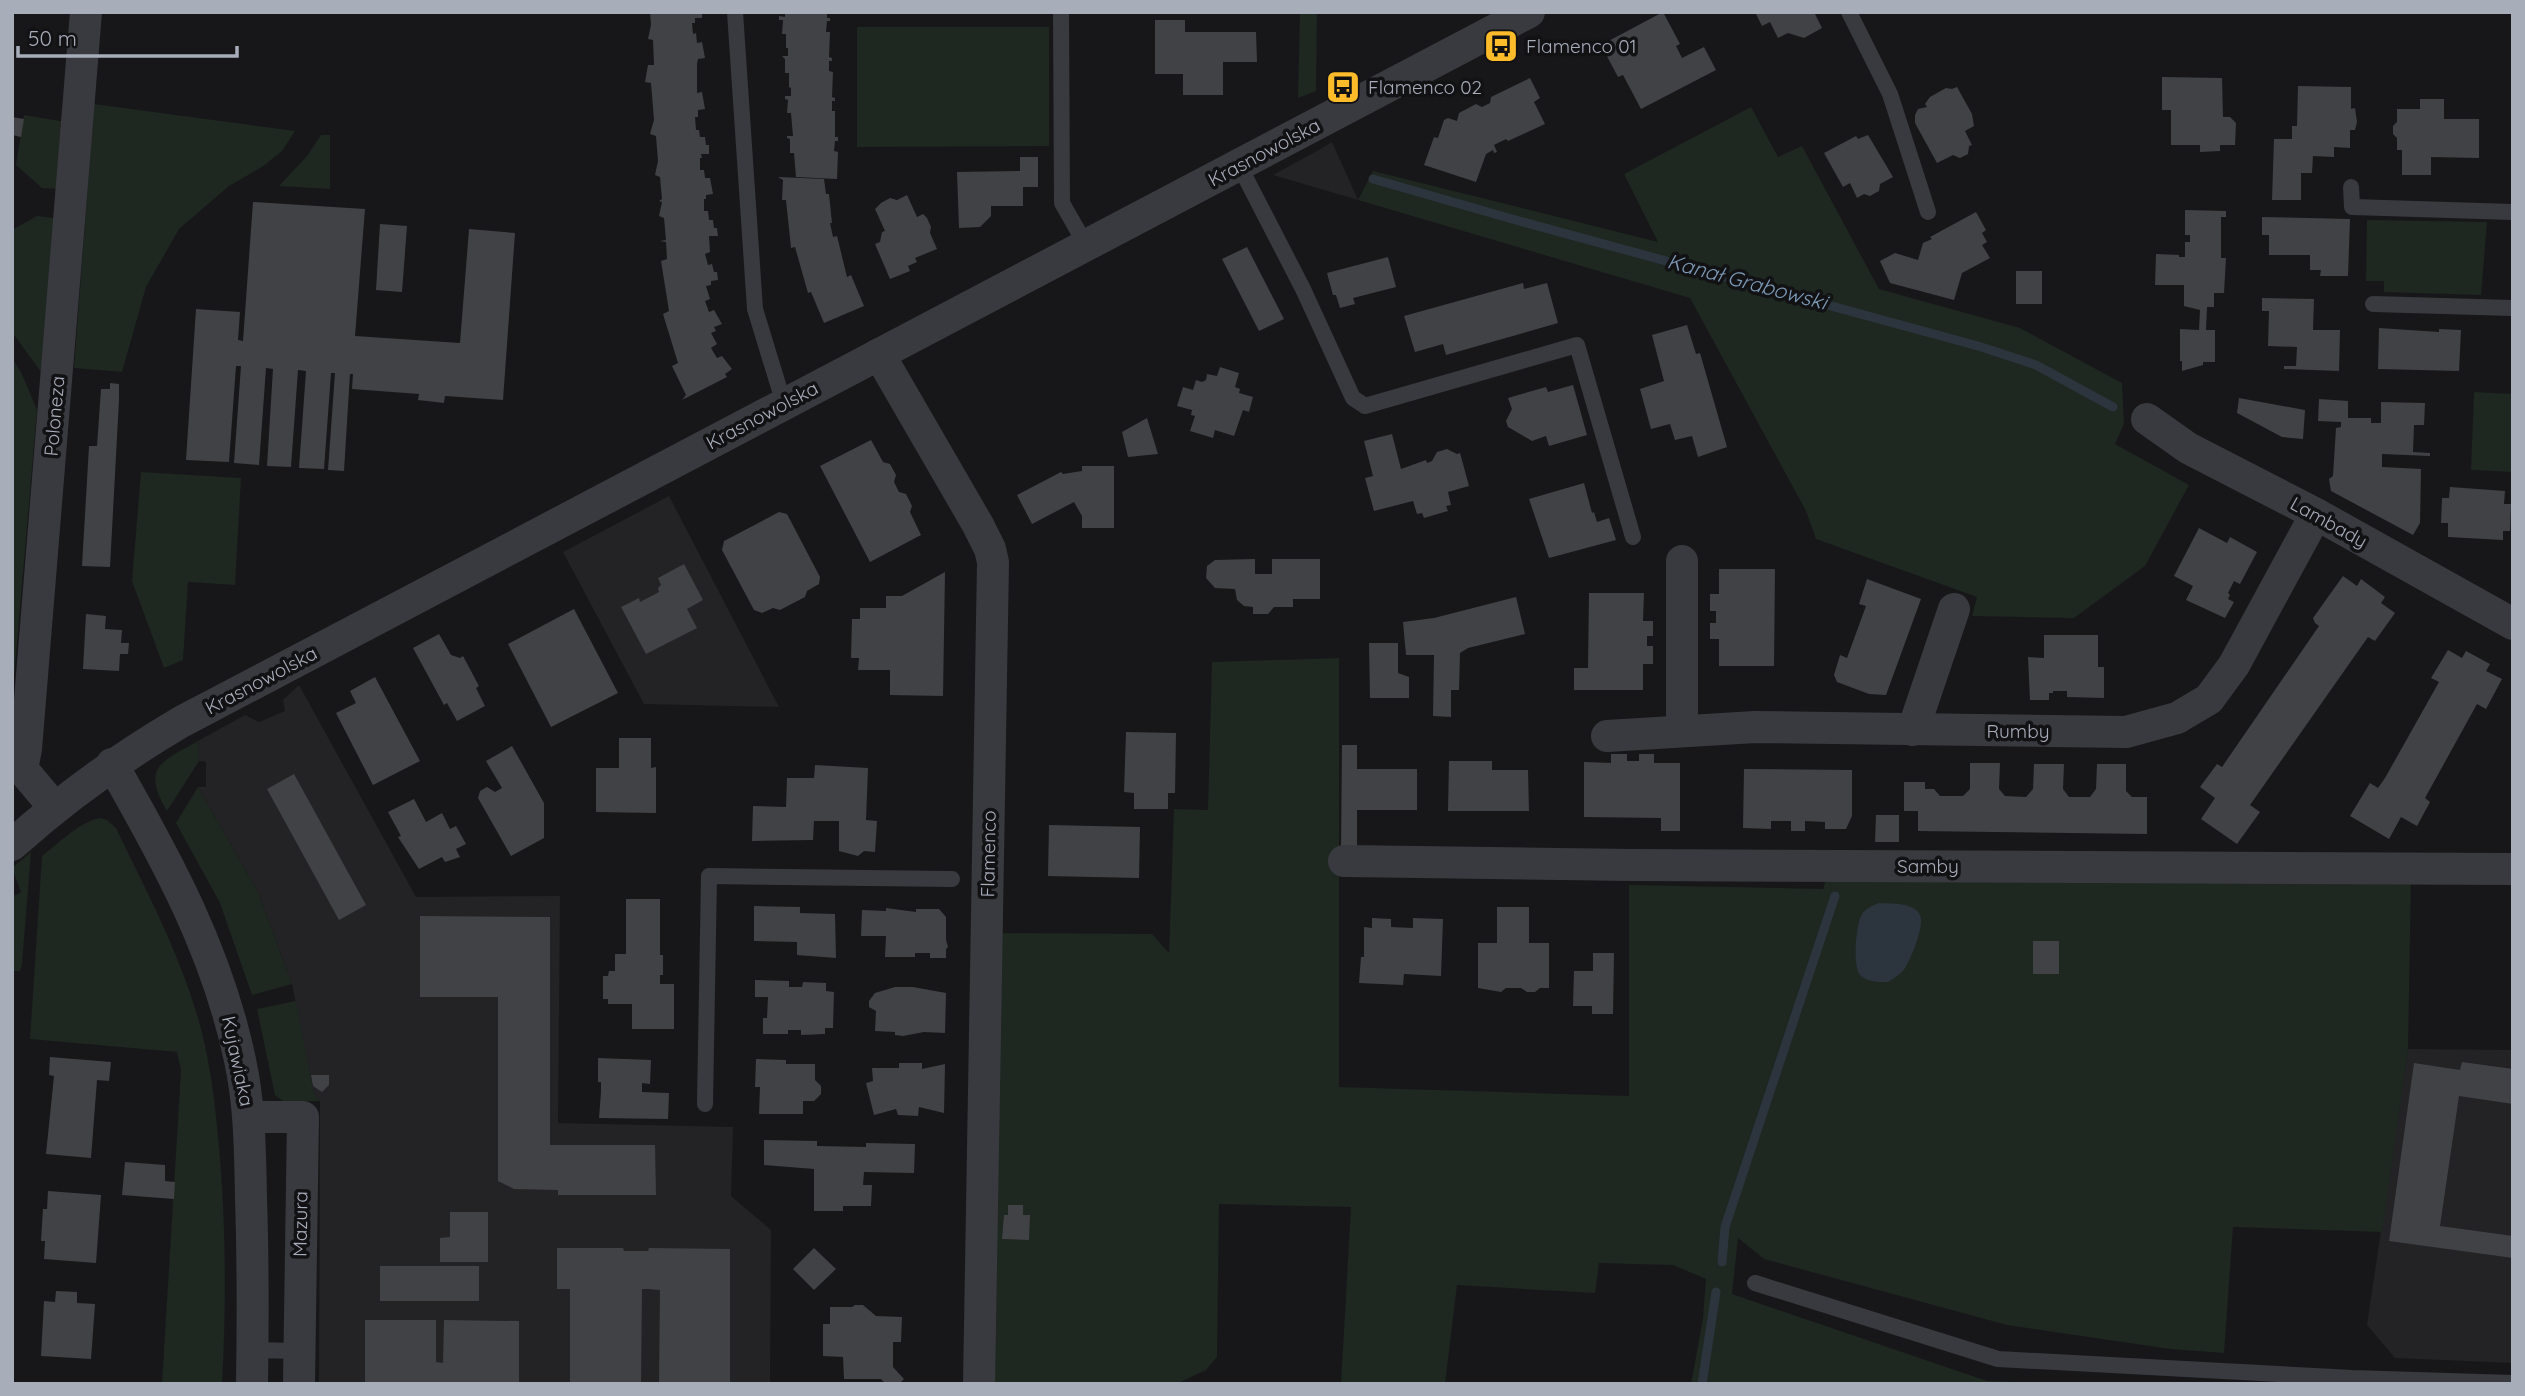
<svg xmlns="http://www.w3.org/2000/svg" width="2525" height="1396" font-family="Quicksand,sans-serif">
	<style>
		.built { fill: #232326 }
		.green { fill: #1e2720 }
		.water { fill: #2c353e }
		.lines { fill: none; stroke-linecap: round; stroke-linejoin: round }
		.stream { stroke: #2c353e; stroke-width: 9 }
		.building { fill: #414246 }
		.lane { stroke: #393a40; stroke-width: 16 }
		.street { stroke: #393a40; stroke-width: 32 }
		.labels { text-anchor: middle; stroke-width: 7; stroke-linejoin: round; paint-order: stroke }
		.poi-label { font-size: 19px; fill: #a8adba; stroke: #121214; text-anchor: start }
		.street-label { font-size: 19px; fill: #a8adba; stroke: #121214 }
		.water-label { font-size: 21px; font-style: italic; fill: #7d9ab7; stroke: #121214 }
	</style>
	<rect width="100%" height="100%" fill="#171719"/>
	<g class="built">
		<path d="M1332,142L1358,200L1273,175L1317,151Z"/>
		<path d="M669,496L779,707L644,704L563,552Z"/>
		<path d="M299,685L416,897L560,896L558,1123L733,1127L731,1196L771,1230L770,1384H319L320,1101L314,1093L292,984L258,892L198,787H206V762L199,761L198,741L245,715L259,722L285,711L283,700Z"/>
		<path d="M2408,1049L2513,1050V1363L2395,1358L2367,1325Z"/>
	</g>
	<g class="green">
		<path d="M1300,12H1317L1316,91L1298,98Z"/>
		<path d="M857,27H1049V146L857,147Z"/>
		<path d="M94,104L295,131L282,151L262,167L229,186L179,229L146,287L122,372L74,368Z"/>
		<path d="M1751,107L1778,157L1802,146L1879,289L2020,328L2122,383L2124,424L2115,444L2189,485L2145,566L2074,618L1972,616L1977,597L1816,539L1806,511L1690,298L1358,200L1373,171L1658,242L1624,174Z"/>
		<path d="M24,115L66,122L60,189L42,188L16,165Z"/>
		<path d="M321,135H330V189L279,186L307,156Z"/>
		<path d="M37,216L54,218L41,372L12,332V230Z"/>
		<path d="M2367,220L2487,222L2481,295L2384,292V281H2366Z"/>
		<path d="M12,358L21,372L37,410L12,701Z"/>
		<path d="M2474,392L2513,394V472L2471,470Z"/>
		<path d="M141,472L241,478L235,585L188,582L183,660L164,668L132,581Z"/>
		<path d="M1339,658V1087L1629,1096V885L1823,889L1827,876L2411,879L2408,1049L2382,1232L2233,1227L2224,1353L2170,1349L2007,1325L1764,1259L1738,1238L1732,1294L1987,1381L2083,1384H1691L1703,1318L1706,1279L1673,1265L1599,1263L1595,1293L1457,1285L1445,1384H1341L1351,1207L1219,1204L1217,1357L1206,1370L1176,1384H991L997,933L1152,934L1169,953L1174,809L1208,810L1212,662Z"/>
		<path d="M198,741L199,761L167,811C141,767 161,762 198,741Z"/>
		<path d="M198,787L258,892L292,984L252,995L220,903L176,823Z"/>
		<path d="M100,818L107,820L116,828C147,893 183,959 201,1029C213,1075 217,1123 221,1171C226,1242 226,1313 222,1384H162L181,1070L177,1052L30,1039L42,856C59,843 79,822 100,818Z"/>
		<path d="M31,852L22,964L20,971H12V897L21,892L12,868Z"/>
		<path d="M296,1001L314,1093L320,1101H283L275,1095L257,1009Z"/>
	</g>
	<path class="water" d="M1879,903C1891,904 1914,902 1920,915C1925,925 1911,959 1905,968C1901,974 1894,978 1888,982C1879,982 1868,982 1861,976C1852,968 1856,926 1861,916C1865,908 1872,906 1879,903Z"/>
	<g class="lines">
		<g class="stream">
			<path d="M1373,179L1512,219L1978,346L2036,365L2113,407"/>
			<path d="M1722,1262L1725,1227L1835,896"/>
			<path d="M1702,1384L1716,1292"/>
		</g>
	</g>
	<g class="building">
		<path d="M650,12H702V18H695V23H692L693,34L696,33L697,43L702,42L705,58L698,59L697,64V93L702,92L705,109L698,110V117H695L696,130H699L700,137H705L706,145H709V154H701L702,158H700V170H704L705,178H710L713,194L706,195V199H704V211H708L709,220H713L714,228H717L718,236H709L710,252L705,254L708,265L712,264L714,272H717L718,280L711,281V285L706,286L710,299L705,301L709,312L714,310L722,324L714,327L716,331L711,333L717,344L711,348L717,358L722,356L732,369L725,374L727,377L682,400L686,395L672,366L678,363L663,314L669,311L661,261L667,259L666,242L660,241L666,240L664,218L659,216L662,202L659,201L662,199L660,177L655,175L658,161L656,136L650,134L654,120L651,83L645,82L648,65H654L653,40L648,39L651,25Z"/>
		<path d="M785,12H827V18H830V21H827L826,32H830L829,57L832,58V61H829V71L833,72L832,97L835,98V101H832V111H835V137H838V141H835L834,151L838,152L837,179L796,177L794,153H790V139L787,138V136H793L791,113H787L788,100L785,99V96H791V88L789,87V73H785V59L782,56H788V48H786V34H782L783,20H779V16L785,17Z"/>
		<path d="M1663,12L1680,44L1676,46L1682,58L1704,47L1716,70L1641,109L1623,75L1618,77L1601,45Z"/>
		<path d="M1755,12H1814L1822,28L1804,38L1788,33L1778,38L1770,22L1762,26Z"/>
		<path d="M1155,20H1185V32H1256L1257,62H1223V95H1183V74H1155Z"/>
		<path d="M2162,77L2222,78L2223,117H2230L2236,123L2235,145H2220V151L2200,152V145H2171V110H2162Z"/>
		<path d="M1530,78L1540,98L1534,102L1545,124L1508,141L1506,139L1494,145L1497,152L1494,153L1493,150L1486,154L1476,182L1424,165L1434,137L1438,138L1444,120L1448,118L1457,121L1459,113L1476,104L1482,107L1490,103L1491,97Z"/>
		<path d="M2298,86L2351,87V109L2355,108L2357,122L2355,130H2350V148L2334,147V157L2313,156L2312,173H2301V200H2272L2274,139H2292V126H2297Z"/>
		<path d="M1957,87L1972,114L1974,126L1965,131L1972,145L1969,146L1968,154L1960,158L1953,155L1937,163L1915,123V115L1918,109L1927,107L1925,104L1930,97L1946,88L1952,89Z"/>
		<path d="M2420,99H2444V119H2479V158L2431,157V175H2402V150H2397V138L2393,134V126L2397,122V109H2420Z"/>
		<path d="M12,117L24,119L21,137L12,135Z"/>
		<path d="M1868,135L1893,177L1880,184L1879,191L1870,196L1864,194L1857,198L1850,183L1843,187L1824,153L1856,136L1858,139Z"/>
		<path d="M1020,157H1038V187H1023V206H991V216L980,227L959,228L957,172L1020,171Z"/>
		<path d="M778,177L824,179L826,194H829L832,223H830L833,237L837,236L847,277L851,275L864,306L824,323L811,292L808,293L795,247L791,248L786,200H782L783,180Z"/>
		<path d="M907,195L917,217L923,214L927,218L931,227L930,233L937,249L915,258L917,262L908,266L910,271L890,279L875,244L880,242L882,232L885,231L875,209L881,203L890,198L897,200Z"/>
		<path d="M253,202L365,209L355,336L460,343L469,229L515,233L503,400L445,396L444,403L418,400L419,394L352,389L353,374H350L344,471L328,470L335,373H331L324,469L299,468L306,371L298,370L291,467L267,466L273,369L266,368L259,465L234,463L241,366H236L229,462L186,460L196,309L240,312L238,340L243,341Z"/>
		<path d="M2185,210L2226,211V217H2221V258H2226L2224,293H2214V307H2207L2206,330H2215V362H2203V365L2182,371V361H2180V329L2199,330L2200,310L2184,306V285H2155L2156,254L2179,255V257H2185V242H2190V235H2185Z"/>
		<path d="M1976,212L1986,230L1982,233L1987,242L1982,245L1990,258L1962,273L1954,300L1890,283L1880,261L1895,253L1918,260L1923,243L1932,239L1930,237Z"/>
		<path d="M2262,217L2350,219L2348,276H2320L2321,270H2310V255H2269V235H2262Z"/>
		<path d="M380,224L407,226L402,292L376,290Z"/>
		<path d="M1247,247L1284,319L1259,331L1222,259Z"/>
		<path d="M1388,257L1396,287L1353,298L1355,304L1340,308L1336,295H1333L1327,273Z"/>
		<rect x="2016" y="271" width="26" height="33"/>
		<path d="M1523,283L1524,289L1547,283L1558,323L1446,355L1443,344L1415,352L1404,316Z"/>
		<path d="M2262,298L2314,299L2313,330H2340L2339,371L2284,369V366H2296L2297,347L2268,346L2269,311H2262Z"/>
		<path d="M1687,325L1696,354L1700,353L1727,447L1698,457L1692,436L1675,440L1670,424L1651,429L1640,389L1664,381L1652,335Z"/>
		<path d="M2379,328L2439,332V329L2461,330L2459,371L2378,369Z"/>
		<path d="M1220,367L1239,373L1235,387L1240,389L1239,393L1253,397L1249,412L1243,410L1234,436L1215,430L1213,438L1190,431L1195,416L1191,415L1192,410L1177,406L1183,387L1193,390L1196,380L1202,382L1206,380L1207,374L1217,376Z"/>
		<path d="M110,383L119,384V400L110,567L82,566L89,446H97L101,389H110Z"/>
		<path d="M1573,385L1587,435L1549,446L1546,436L1532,441L1508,427L1506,421L1512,409L1508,398L1546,387L1548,392Z"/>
		<path d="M2239,398L2305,410L2303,439L2282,437L2237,413Z"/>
		<path d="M2319,399L2348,401V418H2371V423H2381V402L2425,403L2424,425H2414L2413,452L2430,453V456L2382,454V467L2421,469L2420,523L2413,535L2331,491L2329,479L2333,476L2336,428L2341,427V422L2318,421Z"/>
		<path d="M1147,418L1158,454L1128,457L1122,432Z"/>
		<path d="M1392,434L1401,469L1426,460L1427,463L1432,461L1437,452L1447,449L1457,454L1460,453L1469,486L1448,492L1451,505L1446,506L1448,511L1424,518L1422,513L1417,514L1413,501L1374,511L1365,478L1373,476L1364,441Z"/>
		<path d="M871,440L883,462L890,464L896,475L894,482L899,492L906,494L912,506L910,512L921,535L870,562L820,466Z"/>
		<path d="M1082,466H1114V528H1082V516L1074,502L1032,524L1017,495L1061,472L1063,474L1082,471Z"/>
		<path d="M1584,483L1592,513L1594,512L1597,522L1609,518L1616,540L1549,558L1529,499Z"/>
		<path d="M2450,487L2505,491L2504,504H2511L2510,531H2503V540L2448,537V523H2441L2442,498H2449Z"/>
		<path d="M779,512L787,514L820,577L819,584L807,591L805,597L780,610L773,608L762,613L754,610L722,550L724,541Z"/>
		<path d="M2199,528L2227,543L2230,537L2257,552L2240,584L2234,581L2228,593L2230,595L2228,599L2234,602L2225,618L2186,600L2193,586L2174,576Z"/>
		<path d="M1255,559V574H1272V559H1320V599H1293V607H1274L1268,614H1253V607L1244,606L1237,600L1235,589L1215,588L1206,578L1207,566L1215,560Z"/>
		<path d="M684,564L703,600L687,609L697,628L646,654L621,607L639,598L640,602L659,592L658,588L661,585L658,578Z"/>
		<path d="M1719,569H1775L1774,666H1719V639H1710V623H1716V611H1710V594H1719Z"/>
		<path d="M945,572L943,696L890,695V670H858L859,658H851L852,619H860V608H886V596H902Z"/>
		<path d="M2343,576L2357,586L2361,579L2385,597L2381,603L2395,613L2375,641L2368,637L2250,805L2260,812L2237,844L2201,819L2215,798L2200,787L2217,764L2222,767L2319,626L2315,623L2313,618Z"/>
		<path d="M1867,579L1921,599L1886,695L1869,694L1837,682L1834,675L1840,655L1847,658L1866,606L1859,604Z"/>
		<path d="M1589,593H1644L1643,621H1653V636H1647V646H1653V664H1643V690H1574V668H1588Z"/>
		<path d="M1516,597L1525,634L1468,648L1460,653L1459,690H1451V717L1433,716L1434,655H1406L1403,622L1434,618Z"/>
		<path d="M574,609L618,693L551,727L508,644Z"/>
		<path d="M86,614L106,616L105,629L122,630L121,643H129L128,654H120L119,671L83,669Z"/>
		<path d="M439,634L451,655L460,658L463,656L479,686L476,688L485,706L457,721L447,703L444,705L413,648Z"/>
		<path d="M2044,635H2098V667H2104V698L2067,697V691H2053V693H2049V700H2030L2028,657L2044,658Z"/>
		<path d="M1369,643H1398V673L1409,677V698H1370Z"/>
		<path d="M2448,650L2462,658L2466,651L2490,664L2486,671L2502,679L2486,709L2477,704L2425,798L2430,802L2417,826L2401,817L2389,839L2350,816L2370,783L2378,788L2385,778L2439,682L2431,678Z"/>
		<path d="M375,677L420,761L373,785L336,713L356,703L350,691Z"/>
		<path d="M1126,732L1176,733L1175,793H1168V809H1134V793L1124,792Z"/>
		<path d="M619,738H651V768L656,767V813L596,812V768H619Z"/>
		<path d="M1342,745H1357V769H1417V810H1357V850H1341Z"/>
		<path d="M512,746L544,803V838L511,856L478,798L480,791L487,787L495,792L502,788L486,761Z"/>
		<path d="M1611,754H1627V761H1639V754H1654V763H1680V831H1661V818L1584,817V762L1611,763Z"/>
		<path d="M1449,761H1492V770H1528L1529,811H1448Z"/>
		<path d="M1970,763H2000L1999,789L2005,796L2026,797L2033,789L2034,764H2064L2063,789L2069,797H2090L2096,789L2097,764H2126V791L2132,797H2147V834L1918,831V811H1904V782H1925V789H1934L1940,796H1963L1970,789Z"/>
		<path d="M815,765L868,768L866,820L877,821L875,852L864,851L858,856L839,851V821H814L813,840L752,841L753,806L786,807L787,778H814Z"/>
		<path d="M1744,769L1852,770V816L1846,829H1825V822L1805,821V831H1791V821H1771V829L1743,828Z"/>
		<path d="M294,774L366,905L339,920L267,789Z"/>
		<path d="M414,799L426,822L442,813L450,829L456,826L466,844L456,849L460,857L445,862L442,857L419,869L398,837L401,836L388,812Z"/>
		<path d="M1876,815H1899V842H1875Z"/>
		<path d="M1049,825L1140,827L1139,878L1048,876Z"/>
		<path d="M626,899H660V955H663V975H660V984H674V1029H632V1004H608V999H603V976H608L609,971H615V954H626Z"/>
		<path d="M754,906L800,907V913L835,914L836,958L797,955V942L754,941Z"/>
		<path d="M1497,907H1529V943H1549V988H1540L1535,992H1527L1521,988H1506L1501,992L1478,988V943H1497Z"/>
		<path d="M886,908L916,912V909H939L946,917V940L948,947L946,949V958H930V953H915V957H885L886,936H861L862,910L886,911Z"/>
		<path d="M420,916L550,917V1145H655L656,1195H558V1190L514,1189L498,1181V997H420Z"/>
		<path d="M1372,918L1391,919V927L1413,928V918L1443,919L1441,976L1404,974L1403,985L1359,983L1361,957H1364V927L1372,928Z"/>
		<rect x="2033" y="941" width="26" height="33"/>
		<path d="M1593,953H1614L1613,1014H1592V1006H1573L1574,971H1593Z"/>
		<path d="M755,980L789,981V987H802L803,982L826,983V991L834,992L833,1028H825V1034L801,1035V1030H788V1034H763V1018H767L768,997H755Z"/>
		<path d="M895,987H913L946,993L945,1033L924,1032L903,1036L895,1035V1032L875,1031L876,1011L869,1007V1001L875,993Z"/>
		<path d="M50,1057L111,1062L109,1081L97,1080L91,1158L46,1154L54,1076L49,1075Z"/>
		<path d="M598,1058L651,1060L650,1084L642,1083V1092L669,1093L668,1119L599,1118L601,1092V1082H598Z"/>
		<path d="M756,1059L786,1060V1064H815V1080L821,1086V1094L814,1101H803V1114H759L760,1087H755Z"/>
		<path d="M2462,1062L2513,1069V1104L2459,1096L2440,1226L2513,1236V1258L2389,1241L2414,1063L2460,1070Z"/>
		<path d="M899,1063H922V1069L945,1064L944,1113L919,1107L918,1116L898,1115L896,1109L874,1115L866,1083L873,1081L872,1068H899Z"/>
		<path d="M311,1075H329V1085L322,1092L313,1086Z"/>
		<path d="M764,1140L817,1141V1146L866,1147V1143L915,1144L914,1173L864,1172L863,1185H872L871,1206H843V1211H814V1169L764,1165Z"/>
		<path d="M125,1162L165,1165V1181L175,1182L174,1199L122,1195Z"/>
		<path d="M48,1191L101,1195L96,1263L44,1259L45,1241H41L43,1209H47Z"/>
		<path d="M1008,1205H1023V1215H1030L1029,1240L1002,1239L1004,1215H1008Z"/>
		<path d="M450,1212H488V1262H440V1238L450,1237Z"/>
		<path d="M557,1248H623L624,1251H648L649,1248L730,1249V1384H659L660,1290L648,1289H642L641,1384H570V1289H557Z"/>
		<path d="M814,1248L836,1269L814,1290L793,1269Z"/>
		<rect x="380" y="1266" width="99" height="35"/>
		<path d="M56,1291L77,1292V1303L95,1304L91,1359L41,1356L44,1301L55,1302Z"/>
		<path d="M855,1305H863L876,1316L902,1317L901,1342H893V1367L904,1379L899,1384H886L881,1379H844L843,1357L823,1356V1324H830V1307H852Z"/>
		<path d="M365,1320H436V1362L443,1363L444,1320L519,1321V1384H365Z"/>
	</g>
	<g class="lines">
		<g class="lane">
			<path d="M735,12L755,309L784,404"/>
			<path d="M1061,12L1062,203L1086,245"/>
			<path d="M1849,12L1890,94L1928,212"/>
			<path d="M1239,165L1303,289L1353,398L1365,406L1577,345L1633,537"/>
			<path d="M2351,187L2352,207L2513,212"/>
			<path d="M2373,304L2513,308"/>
			<path d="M705,1104L709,876L952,879"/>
			<path d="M1755,1283L1998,1359L2352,1378L2513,1383"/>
			<path d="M253,1350L298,1351"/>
		</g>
		<g class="street">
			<path d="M879,354L978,525L990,549L993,562L979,1384"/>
			<path d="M2147,419L2188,448L2316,514L2513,624"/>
			<path d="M1682,730V561"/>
			<path d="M1913,730L1954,609"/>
			<path d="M1607,736L1755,727L2126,732L2177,718L2209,699L2234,665L2316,514"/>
			<path d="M112,764C167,860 217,951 240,1060C250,1106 250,1152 251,1198C253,1260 253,1322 252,1384"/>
			<path d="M54,807L22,769L26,749L86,12"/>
			<path d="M12,845C65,797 120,758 181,722L1529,12"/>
			<path d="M1344,861L1631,865L2513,869"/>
			<path d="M249,1117H303L299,1384"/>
		</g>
	</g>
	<defs>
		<g id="bus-square" transform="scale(1.75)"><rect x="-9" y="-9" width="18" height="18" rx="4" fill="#febc2a" stroke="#121214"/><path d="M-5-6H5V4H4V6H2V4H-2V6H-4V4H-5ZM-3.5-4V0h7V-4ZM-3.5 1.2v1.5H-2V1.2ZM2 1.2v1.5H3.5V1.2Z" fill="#111"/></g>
	</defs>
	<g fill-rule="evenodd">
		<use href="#bus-square" x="1501" y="46"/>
		<use href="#bus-square" x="1343" y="87"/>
	</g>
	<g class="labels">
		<g class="poi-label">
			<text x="1526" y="53">Flamenco 01</text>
			<text x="1368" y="94">Flamenco 02</text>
		</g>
		<g class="street-label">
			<text transform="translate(1264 152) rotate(-28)" y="7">Krasnowolska</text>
			<text transform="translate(762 415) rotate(-28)" y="7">Krasnowolska</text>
			<text transform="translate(54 416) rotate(-85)" y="7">Poloneza</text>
			<text transform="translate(2329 522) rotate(29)" y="7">Lambady</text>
			<text transform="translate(261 680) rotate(-28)" y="7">Krasnowolska</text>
			<text x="2018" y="738">Rumby</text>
			<text transform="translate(988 854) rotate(-89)" y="7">Flamenco</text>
			<text x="1928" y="873">Samby</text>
			<text transform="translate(238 1061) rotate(78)" y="7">Kujawiaka</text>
			<text transform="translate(300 1224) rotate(-89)" y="7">Mazura</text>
		</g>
		<g class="water-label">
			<text transform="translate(1747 282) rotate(15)" y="7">Kanał Grabowski</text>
		</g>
	</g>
	<rect width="2525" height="1396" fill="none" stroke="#a8adba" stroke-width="28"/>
	<path d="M18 46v10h219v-10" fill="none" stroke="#a8adba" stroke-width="3.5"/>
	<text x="28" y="46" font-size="21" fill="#a8adba" stroke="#121214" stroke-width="5" paint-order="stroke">50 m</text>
</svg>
